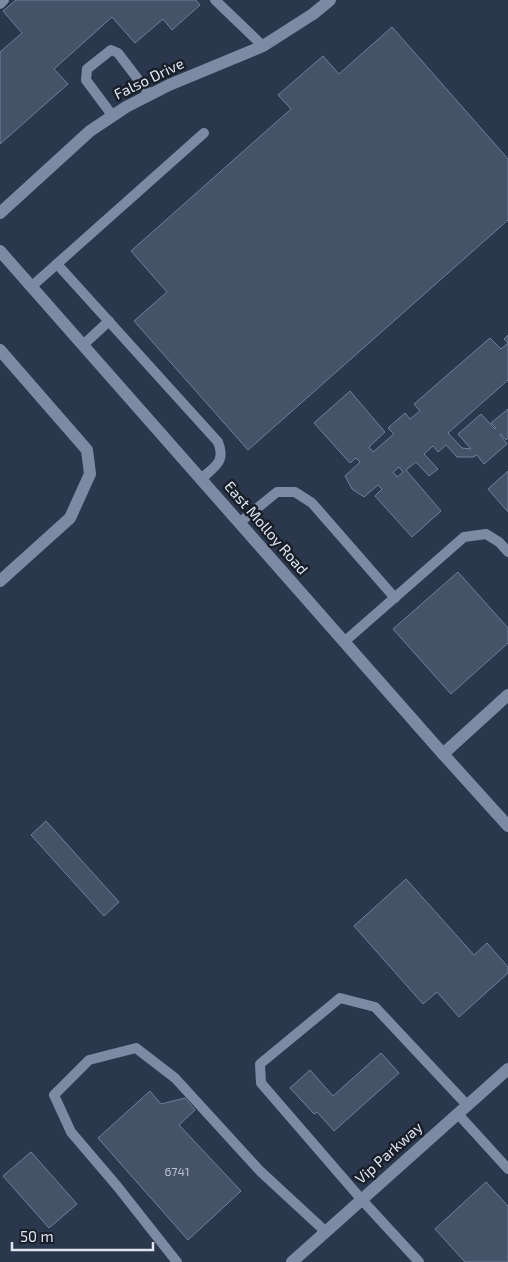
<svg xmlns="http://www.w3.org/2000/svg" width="508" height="1262" font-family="'Exo 2',sans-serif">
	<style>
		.building { fill: #455268; stroke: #717f97; fill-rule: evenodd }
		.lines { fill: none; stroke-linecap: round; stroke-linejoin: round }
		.lane { stroke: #7c8aa3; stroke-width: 10 }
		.street { stroke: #7c8aa3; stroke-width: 12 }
		.secondary { stroke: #7c8aa3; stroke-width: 12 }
		.labels { text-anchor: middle; stroke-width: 5; stroke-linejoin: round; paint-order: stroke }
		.number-label { font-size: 12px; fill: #b8c1d0 }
		.street-label { font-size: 15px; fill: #dee6f3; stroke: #191f28 }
	</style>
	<rect width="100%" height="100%" fill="#2b374c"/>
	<g class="building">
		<path d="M16,0H196L200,5L172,30L163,19L135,43L112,17L54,69L68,84L0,144V52L22,33L3,11Z"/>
		<path d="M392,27L508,159V220L248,450L134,321L167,292L131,251L291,109L278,95L323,56L339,74Z"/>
		<path d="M508,335V380L448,433L462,448L471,449L458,434L481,414L495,429L496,428L491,423L508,409V438L506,440L501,434L500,435L507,444L484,464L477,455L473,457H457L446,445L438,452L433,446L424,454L438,469L429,476L416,462L406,470L441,511L412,537L375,496L382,489L378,485L364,497L352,489L345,476L360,462L356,458L350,463L314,423L350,391L385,432L369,447L373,452L394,434L388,428L405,413L410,419L420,411L414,404L490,338L501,349L508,343L504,339ZM399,467L403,472L397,477L393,472Z"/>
		<path d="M508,471V512L488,489Z"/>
		<path d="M458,572L508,628V643L451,694L393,629Z"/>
		<path d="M46,821L119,902L104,916L31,835Z"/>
		<path d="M406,879L474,955L487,943L508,967V973L459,1017L437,992L423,1004L354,926Z"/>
		<path d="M381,1053L399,1073L334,1131L317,1112L314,1114L290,1088L310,1070L333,1096Z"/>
		<path d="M150,1091L161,1104L185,1098L195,1110L179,1125L241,1191L188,1240L98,1138Z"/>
		<path d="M31,1152L77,1204L49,1228L3,1176Z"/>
		<path d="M486,1182L508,1206V1262H465L435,1229Z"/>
	</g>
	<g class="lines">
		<g class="lane">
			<path d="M215,0L263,46"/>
			<path d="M0,4L4,0"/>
			<path d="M112,115L86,80L87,69L111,50L118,53L150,95"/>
			<path d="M57,264L218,442C226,462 215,466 201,479"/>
			<path d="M31,287L204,133"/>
			<path d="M83,345L109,321"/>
			<path d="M239,523L277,492H295L312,503L395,598"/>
			<path d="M344,642L464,537L486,534L499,542L508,552"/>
			<path d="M458,1114L508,1169"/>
			<path d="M177,1262L117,1186L71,1132L54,1095L89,1060L136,1048L175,1078L260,1171L326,1232"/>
			<path d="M419,1262L362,1200L261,1083L260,1064L340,998L375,1007L467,1105"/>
		</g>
		<g class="street">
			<path d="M0,213L90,131L126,107L169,85L263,46L313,14L330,0"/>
			<path d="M0,350L87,450L90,474L70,518L0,581"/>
			<path d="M443,754L508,695"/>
			<path d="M292,1262L508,1069"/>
		</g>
		<path class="secondary" d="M0,251L443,754L508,826"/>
	</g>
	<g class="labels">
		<g class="number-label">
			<text x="177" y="1176">6741</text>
		</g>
		<g class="street-label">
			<text transform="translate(149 79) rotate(-26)" y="5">Falso Drive</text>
			<text transform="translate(266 528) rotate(49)" y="5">East Molloy Road</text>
			<text transform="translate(389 1153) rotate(-42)" y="5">Vip Parkway</text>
		</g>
	</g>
	<path d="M12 1242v8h141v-8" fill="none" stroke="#dee6f3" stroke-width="2.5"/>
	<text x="20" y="1242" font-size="15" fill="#dee6f3" stroke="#191f28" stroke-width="4" paint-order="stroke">50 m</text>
</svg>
